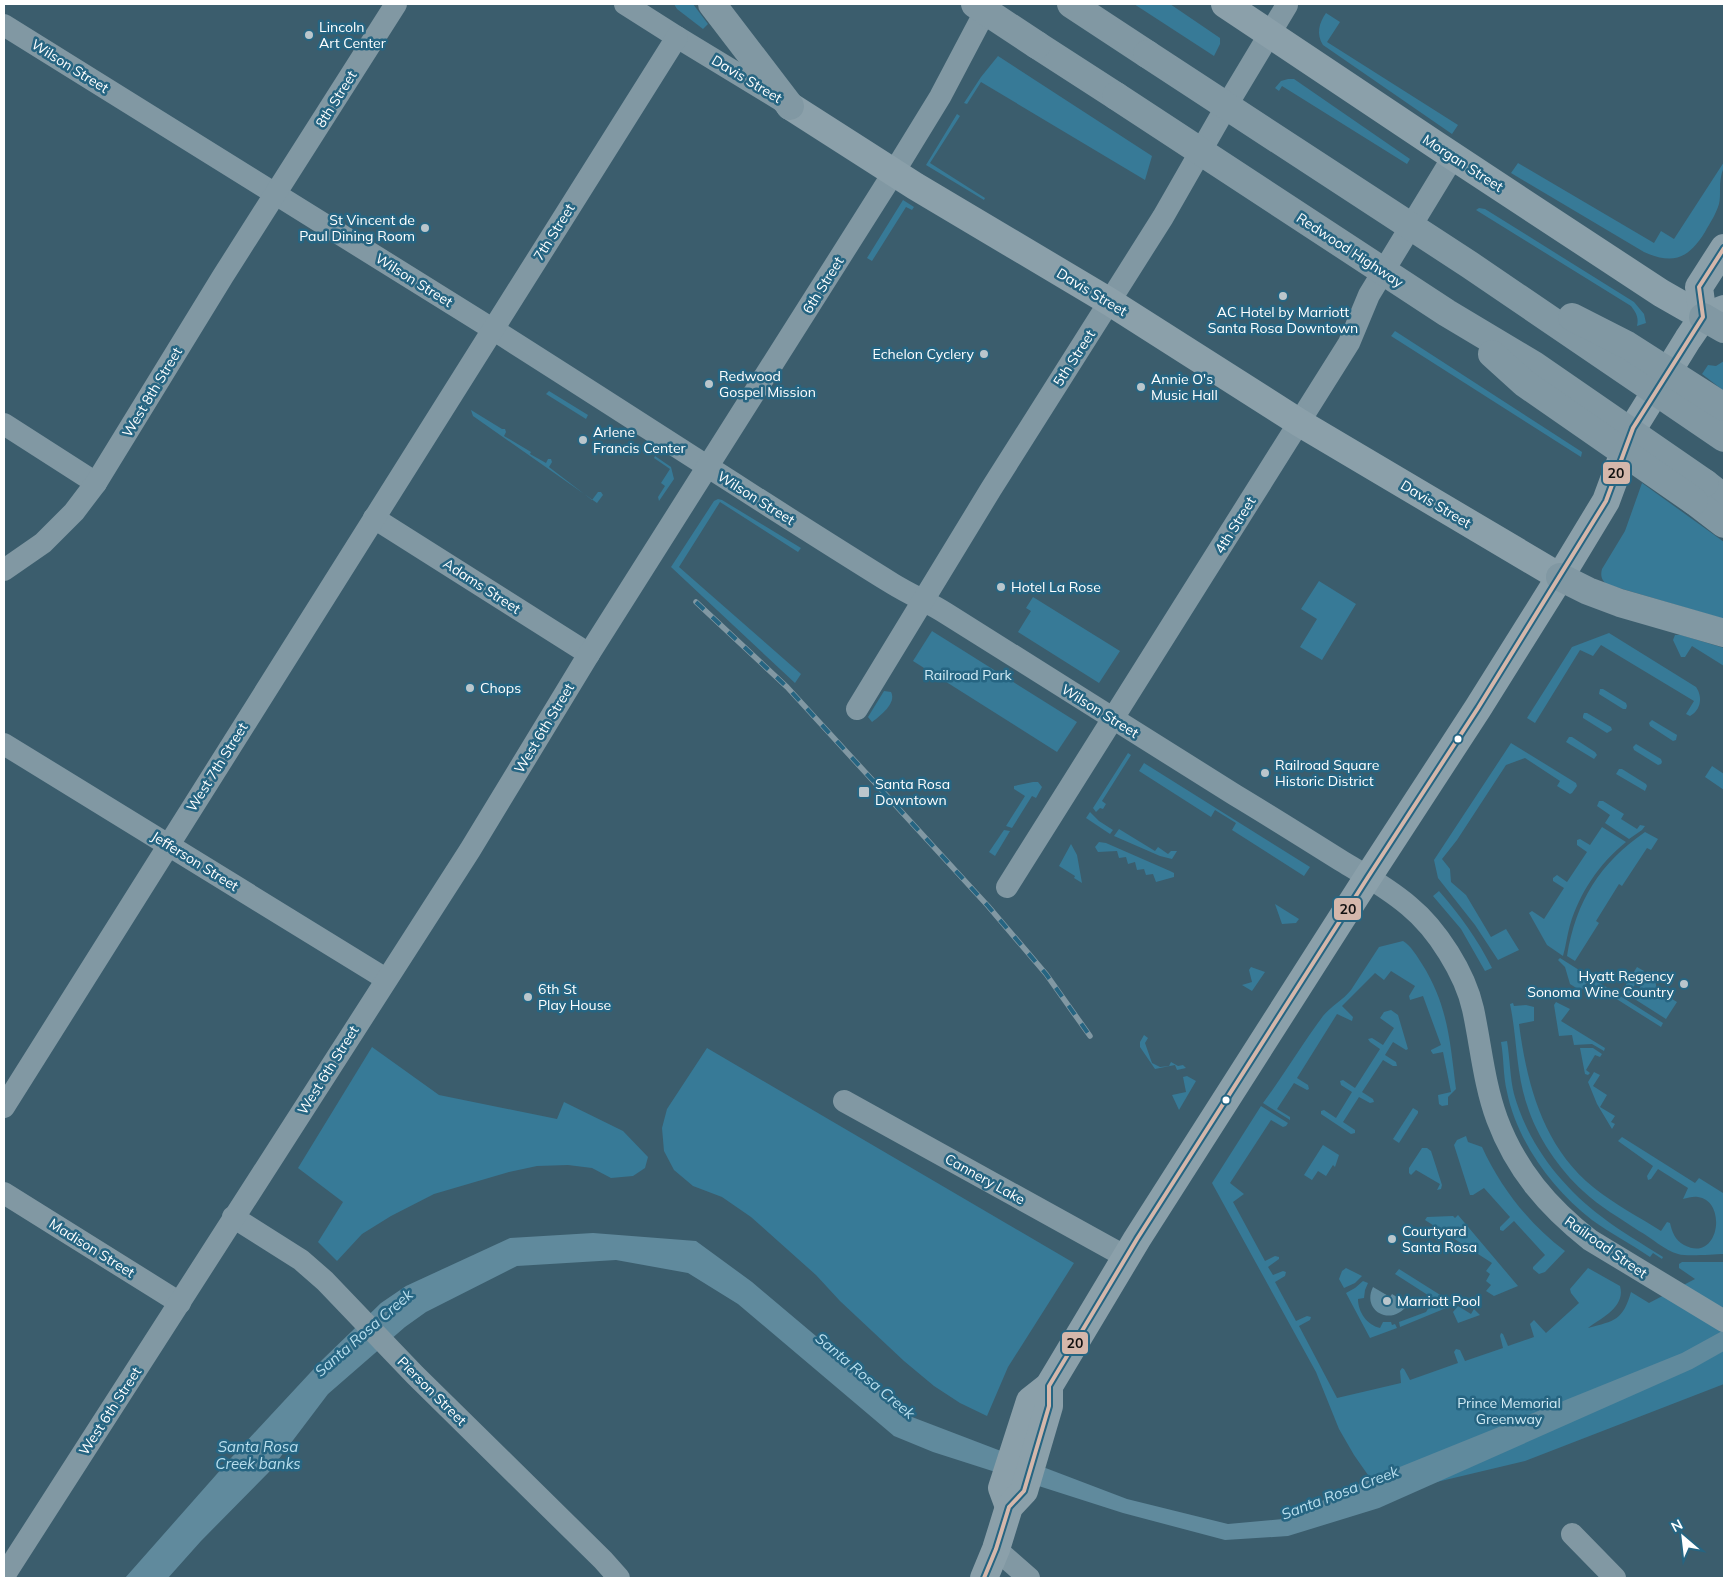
<svg xmlns="http://www.w3.org/2000/svg" width="1728" height="1582" font-family="Mulish,sans-serif">
	<style>
		.green { fill: #377a97 }
		.water { fill: #608a9d }
		.lines { fill: none; stroke-linecap: round; stroke-linejoin: round }
		.minor { stroke: #8198a3; stroke-width: 22 }
		.major { stroke: #8ba0aa; stroke-width: 28 }
		.highway { stroke: #8198a3; stroke-width: 28 }
		.rail-casing { stroke: #8198a3; stroke-width: 5.5 }
		.rail { stroke: #266582; stroke-width: 4; stroke-dasharray: 11; stroke-linecap: butt }
		.highway-bridge { stroke: #8198a3; stroke-width: 28 }
		.bus-1-casing { stroke: #266582; stroke-width: 8 }
		.bus-1 { stroke: #d4b7ab; stroke-width: 4 }
		.poi-dot { fill: #bac6cc; stroke: #266582; stroke-width: 2 }
		.bus-dot { fill: #fff; stroke: #266582; stroke-width: 2 }
		.labels { text-anchor: middle; stroke-width: 5; stroke-linejoin: round; paint-order: stroke }
		.poi-label { font-size: 14px; fill: #fff; stroke: #266582; text-anchor: start }
		.street-label { font-size: 14px; fill: #fff; stroke: #266582 }
		.park-label { font-size: 14px; fill: #d1ebf5; stroke: #266582 }
		.water-label { font-size: 15px; font-style: italic; fill: #b9dfee; stroke: #266582 }
		.line-badge { stroke: #266582; stroke-width: 2 }
		.pale-badge-label { font-size: 14px; text-anchor: middle; font-weight: bold; fill: #111 }
	</style>
	<rect width="100%" height="100%" fill="#3b5d6d"/>
	<g class="green">
		<path d="M674,4H693L708,24L703,29L677,9Z"/>
		<path d="M1134,4H1170L1220,38V44L1214,56Z"/>
		<path d="M1326,13L1340,22L1327,42L1458,125L1452,134L1323,45C1316,34 1319,23 1326,13Z"/>
		<path d="M998,56L1152,156L1145,180L981,82L967,104L964,103L981,77Z"/>
		<path d="M1288,79H1294L1410,159L1407,164L1282,86L1279,91L1275,88L1281,81Z"/>
		<path d="M957,114L960,116L930,163L985,198L984,200L926,165Z"/>
		<path d="M1724,162C1724,169 1722,171 1721,177C1719,186 1721,195 1719,204C1716,214 1710,223 1705,232C1688,259 1673,265 1644,252L1511,173L1518,163L1654,243L1661,231L1674,239Z"/>
		<path d="M903,200L914,207L912,210L906,207L872,261L867,258Z"/>
		<path d="M1479,208L1485,209L1634,302L1644,314L1646,323L1637,326C1639,317 1636,313 1631,306L1476,210Z"/>
		<path d="M1395,331L1582,452L1581,457L1391,336Z"/>
		<path d="M1724,361V391L1702,374L1708,365L1716,366Z"/>
		<path d="M549,391L588,415L586,419L546,394Z"/>
		<path d="M471,410L502,429H505L506,432L504,436L531,452L530,454L546,463L548,459H551L552,462L549,467L592,500L598,492H601L603,495L597,503L473,416Z"/>
		<path d="M655,456L671,467L674,479L659,501L658,497L665,486L661,483L670,469L654,458Z"/>
		<path d="M1642,483L1724,542V619L1609,585C1602,582 1600,576 1602,569L1625,531Z"/>
		<path d="M718,499L722,500L801,548L798,552L720,502L679,567L801,674L795,683L671,567L714,501Z"/>
		<path d="M1319,581L1356,604L1322,660L1300,647L1317,619L1301,609Z"/>
		<path d="M1033,597L1120,651L1099,683L1018,632L1031,611L1026,608Z"/>
		<path d="M932,631L1077,722L1057,752L913,661Z"/>
		<path d="M1609,633L1696,687C1703,697 1701,710 1690,716L1686,714L1694,701L1601,645L1593,656L1580,650L1535,723L1527,718L1572,647Z"/>
		<path d="M1675,635H1681L1724,648V666L1692,646L1685,657H1681L1673,640Z"/>
		<path d="M1600,689H1603L1626,703L1627,706L1626,709H1623L1599,694Z"/>
		<path d="M884,691L891,692C897,703 880,716 872,722L868,717Z"/>
		<path d="M1584,713H1587L1611,727L1612,730L1607,733L1583,718V716Z"/>
		<path d="M1652,720L1677,735L1676,740L1673,741L1650,726L1649,723Z"/>
		<path d="M1569,737H1572L1595,752L1597,755L1594,759L1566,742Z"/>
		<path d="M1511,743L1576,783L1577,786L1572,793L1570,794L1557,786L1560,781L1525,758L1506,765L1457,840L1442,859L1450,869L1451,882L1466,895L1491,937L1506,929L1519,950L1498,960L1475,925L1438,878L1434,860Z"/>
		<path d="M1636,744L1661,759L1662,762L1661,764L1658,765L1634,750L1633,747Z"/>
		<path d="M1128,753L1131,755L1102,801L1106,804L1103,809L1100,808L1096,812L1093,808Z"/>
		<path d="M1144,763L1310,867L1304,876L1232,830L1236,823L1215,810L1211,817L1139,771Z"/>
		<path d="M1712,766L1724,774V790L1705,777Z"/>
		<path d="M1619,769H1622L1646,784L1647,786L1645,791L1616,774Z"/>
		<path d="M1033,782H1038L1042,787L1036,798L1032,796L1012,828L1006,826L1025,796L1014,789V786Z"/>
		<path d="M1599,801H1603L1624,814L1621,819L1637,829L1640,825L1645,826L1642,830L1629,839L1605,823L1610,815L1597,806Z"/>
		<path d="M1090,812L1099,821L1113,830L1110,834L1086,818Z"/>
		<path d="M1602,827L1626,842C1599,864 1580,892 1570,925C1567,935 1566,946 1563,956L1547,945L1529,913L1532,911L1544,919L1564,888L1553,881V878L1557,875L1567,882L1587,852L1577,845V840L1580,839L1590,845Z"/>
		<path d="M1119,829L1155,851L1158,847L1168,854L1171,851H1177L1172,859L1160,856L1114,836Z"/>
		<path d="M1004,830L1010,831L995,856L989,852Z"/>
		<path d="M1645,832L1658,839L1651,850L1647,848L1622,886L1619,884L1596,921L1599,923L1575,961L1567,956C1576,901 1600,863 1645,832Z"/>
		<path d="M1099,842L1106,843L1170,871L1174,873V877L1156,882L1153,874L1146,875L1144,869L1137,870L1135,862L1128,864L1126,857L1119,858L1117,851L1098,852L1095,847Z"/>
		<path d="M1071,844L1077,855L1082,883L1074,878L1075,876L1059,866Z"/>
		<path d="M1439,891C1460,915 1478,940 1492,968L1485,971L1461,929L1433,896Z"/>
		<path d="M1275,904L1299,919L1296,923L1282,924Z"/>
		<path d="M1403,941C1411,946 1417,956 1422,964C1448,1005 1450,1042 1456,1089L1448,1097V1105L1442,1106L1439,1104L1438,1095L1451,1092L1443,1052L1433,1054L1431,1051V1050L1441,1045L1423,996L1410,1000L1409,996L1415,986L1391,971L1384,980L1375,973L1342,1006L1353,1017L1352,1021L1337,1014L1297,1078L1308,1085L1309,1089L1307,1090L1294,1083L1277,1109L1290,1117V1120L1263,1103C1284,1075 1302,1044 1323,1016C1331,1006 1343,1000 1351,990L1379,947Z"/>
		<path d="M1560,958L1663,1023L1661,1027L1588,981L1581,991L1570,984L1565,967L1558,960Z"/>
		<path d="M1251,967L1265,972L1252,991L1242,985L1252,982L1249,970Z"/>
		<path d="M1637,967L1644,971L1628,995L1622,991Z"/>
		<path d="M1648,975L1655,980L1657,990L1677,1002L1666,1019L1633,998Z"/>
		<path d="M1556,1002L1570,1009L1561,1021L1605,1048L1604,1051L1592,1044L1574,1045L1572,1035L1559,1036L1554,1005Z"/>
		<path d="M1513,1003L1514,1006L1526,1005L1534,1007V1021L1519,1024C1527,1085 1543,1146 1593,1187C1614,1204 1639,1217 1661,1231L1667,1222L1670,1223C1672,1232 1675,1240 1684,1245C1719,1264 1728,1201 1698,1197C1693,1196 1688,1198 1683,1199L1688,1188L1658,1169L1651,1179L1648,1180L1647,1176L1653,1166L1618,1141L1622,1137L1695,1183L1699,1178L1723,1193L1724,1192V1254C1713,1254 1688,1257 1678,1254C1664,1250 1652,1238 1639,1231C1620,1218 1600,1207 1583,1191C1559,1169 1537,1137 1527,1105C1516,1073 1517,1037 1510,1004Z"/>
		<path d="M1391,1010L1398,1015L1408,1049L1406,1050L1393,1042L1385,1055L1396,1062L1397,1066H1393L1383,1060L1362,1092L1373,1099L1374,1102L1370,1103L1359,1097L1343,1122L1355,1130V1133L1351,1134L1321,1114V1111L1324,1110L1336,1118L1352,1092L1341,1085L1340,1081L1343,1080L1355,1088L1380,1049L1370,1042L1368,1039L1372,1038L1383,1045L1394,1028L1380,1018L1384,1012Z"/>
		<path d="M1144,1035L1148,1038L1145,1043L1152,1063L1160,1067L1169,1066L1171,1062L1178,1066L1183,1065L1186,1068L1177,1070L1175,1065L1155,1069L1140,1047V1042Z"/>
		<path d="M1507,1041C1510,1059 1510,1078 1514,1094C1528,1144 1561,1186 1602,1217C1621,1232 1643,1244 1663,1257L1662,1259L1653,1253L1650,1257C1631,1244 1610,1233 1592,1220C1552,1189 1517,1141 1507,1092C1503,1075 1504,1059 1501,1042Z"/>
		<path d="M372,1047L439,1095L557,1119L564,1102L623,1131L648,1157L645,1168L633,1176L611,1178L592,1168L568,1165L537,1166L509,1172L434,1194L391,1216L362,1234L337,1261L318,1242L343,1202L298,1168Z"/>
		<path d="M707,1048L1074,1263L1008,1367L987,1416L960,1403L934,1386L904,1361L840,1301L816,1275L751,1217L722,1197L693,1186L674,1170L664,1151L662,1128L667,1109Z"/>
		<path d="M1580,1048H1593L1602,1054L1600,1057L1595,1055L1586,1070L1590,1073L1588,1075L1585,1074Z"/>
		<path d="M1594,1072L1600,1075L1593,1086L1607,1095L1600,1107L1615,1116L1611,1122L1615,1124L1612,1129L1597,1104L1588,1082Z"/>
		<path d="M1187,1076L1196,1081L1179,1110L1172,1095L1186,1092L1183,1077Z"/>
		<path d="M1261,1106L1288,1123L1286,1126L1283,1127L1271,1120L1230,1183L1244,1194L1233,1202L1265,1261L1275,1256L1279,1257V1259L1268,1267L1273,1275L1283,1271L1286,1272L1285,1276L1275,1282L1296,1321L1307,1316L1311,1317L1310,1320L1299,1326L1337,1398L1401,1383L1400,1371L1402,1368L1404,1369L1410,1380L1458,1363L1454,1352L1456,1349L1460,1350L1465,1361L1503,1348L1500,1336L1501,1333L1503,1334L1508,1346L1534,1337L1530,1324L1534,1320L1546,1333L1579,1303L1571,1293L1570,1289L1588,1268L1620,1286C1626,1307 1601,1318 1588,1328C1615,1321 1623,1320 1631,1292L1649,1303L1695,1279L1679,1268V1264L1682,1262H1724V1384L1525,1461L1382,1495L1354,1455L1339,1429L1316,1372L1212,1183Z"/>
		<path d="M1413,1108L1418,1111V1113L1399,1143L1393,1139Z"/>
		<path d="M1466,1136L1468,1142L1482,1147C1501,1188 1529,1224 1565,1251L1545,1272L1539,1274L1533,1269V1267L1545,1255L1514,1221L1503,1231L1500,1230V1227L1510,1217L1484,1188L1473,1195H1470L1454,1145L1457,1140Z"/>
		<path d="M1323,1145L1339,1155L1335,1167L1333,1165L1326,1176L1318,1171L1312,1180L1304,1175Z"/>
		<path d="M1422,1148H1427L1431,1151L1442,1185L1441,1189L1437,1190L1440,1184L1416,1170L1411,1175L1409,1173V1168Z"/>
		<path d="M1458,1215L1518,1286L1494,1296L1486,1291L1491,1285L1486,1281L1490,1274L1486,1271L1492,1263L1425,1220L1427,1217L1453,1216L1455,1218Z"/>
		<path d="M1346,1268L1362,1276L1355,1283L1344,1288L1339,1279L1342,1271Z"/>
		<path d="M1399,1269L1453,1303L1451,1306L1400,1327L1399,1322L1426,1312L1434,1299L1395,1274Z"/>
		<path d="M1363,1281L1368,1283L1365,1290L1364,1298L1358,1299C1358,1312 1367,1325 1380,1328L1383,1322H1391L1392,1325L1395,1324L1397,1328L1370,1338L1346,1293L1355,1288Z"/>
		<path d="M1458,1306L1471,1314L1474,1309L1480,1315L1458,1323L1453,1312Z"/>
	</g>
	<g class="water">
		<path d="M593,1233L696,1241L752,1282L912,1417L1127,1499L1228,1524L1283,1519L1365,1481L1682,1353L1724,1330V1351L1692,1369L1379,1508L1288,1536L1225,1540L1123,1513L933,1452L894,1436L738,1304L688,1273L616,1260L517,1266L426,1312L405,1327L328,1394L269,1472L201,1541L168,1578H125L231,1458L322,1360L381,1303L406,1286L510,1238Z"/>
		<path d="M1373,1287L1390,1297L1392,1294L1408,1304C1392,1328 1361,1311 1373,1287Z"/>
	</g>
	<g class="lines">
		<g class="minor">
			<path d="M625,4L677,37L784,102"/>
			<path d="M4,25C167,126 331,227 494,330C627,414 759,501 893,584C911,595 930,603 947,614C1043,674 1139,735 1235,795C1270,816 1305,838 1340,860C1363,874 1388,888 1409,906C1437,929 1465,973 1473,1009C1481,1046 1484,1084 1497,1119C1516,1170 1548,1207 1590,1240L1724,1321"/>
			<path d="M4,424L96,483"/>
			<path d="M374,518L589,654"/>
			<path d="M4,570L43,543L74,512L96,483L223,276L396,4"/>
			<path d="M857,709L991,489L1163,217L1230,100L1287,5"/>
			<path d="M4,744L386,979"/>
			<path d="M1007,887L1349,343L1369,295L1453,157"/>
			<path d="M844,1101L1126,1257"/>
			<path d="M4,1107L677,37"/>
			<path d="M4,1193L180,1303"/>
			<path d="M233,1217L301,1260L325,1281L415,1375L603,1560L619,1578"/>
			<path d="M1572,1534L1615,1578"/>
			<path d="M996,1549L1029,1578"/>
			<path d="M4,1576L470,850L589,654L894,172L940,97L989,4"/>
		</g>
		<g class="major">
			<path d="M1225,4L1436,145L1661,293L1703,317"/>
			<path d="M790,106L915,186L1110,302L1300,423L1560,577"/>
			<path d="M1703,317L1699,287L1724,248"/>
			<path d="M1009,1507L1002,1488L1030,1401L1049,1386L1137,1239L1368,877L1478,708L1560,577L1606,501L1633,428L1688,339L1703,317L1724,309"/>
			<path d="M984,1578L996,1549L1009,1507L1024,1491L1049,1406V1386"/>
		</g>
		<g class="highway">
			<path d="M712,4L790,106"/>
			<path d="M1071,4L1147,54"/>
			<path d="M1037,45L1116,96"/>
			<path d="M1703,317L1724,329"/>
			<path d="M1705,483L1724,498"/>
			<path d="M1694,501L1724,524"/>
			<path d="M1560,577L1588,591L1620,603L1724,633"/>
		</g>
		<g class="rail-casing">
			<path id="rail" d="M696,602L787,687L988,906L1046,974L1090,1036"/>
		</g>
		<use href="#rail" class="rail"/>
		<g class="highway-bridge">
			<path d="M975,4L1037,45"/>
			<path d="M1147,54L1470,265L1724,438"/>
			<path d="M1116,96L1447,313L1534,365L1705,483"/>
			<path d="M1572,317L1627,345L1724,407"/>
			<path d="M1492,354L1524,383L1694,501"/>
		</g>
		<g class="bus-1-casing">
			<path id="bus-1" d="M984,1578L996,1549L1009,1507L1024,1491L1049,1406V1386L1137,1239L1368,877L1478,708L1606,501L1633,428L1703,317L1699,287L1724,248"/>
		</g>
		<use href="#bus-1" class="bus-1"/>
	</g>
	<g class="poi-dot">
		<circle cx="309" cy="35" r="5"/>
		<circle cx="425" cy="228" r="5"/>
		<circle cx="1283" cy="296" r="5"/>
		<circle cx="984" cy="354" r="5"/>
		<circle cx="709" cy="384" r="5"/>
		<circle cx="1141" cy="387" r="5"/>
		<circle cx="583" cy="440" r="5"/>
		<circle cx="1001" cy="587" r="5"/>
		<circle cx="470" cy="688" r="5"/>
		<circle cx="1265" cy="773" r="5"/>
		<rect x="858" y="786" width="12" height="12" rx="2.5"/>
		<circle cx="1684" cy="984" r="5"/>
		<circle cx="528" cy="997" r="5"/>
		<circle cx="1392" cy="1239" r="5"/>
		<circle cx="1387" cy="1301" r="5"/>
	</g>
	<g class="bus-dot">
		<circle cx="1458" cy="739" r="4.5"/>
		<circle cx="1226" cy="1100" r="4.5"/>
	</g>
	<g class="labels">
		<g class="poi-label">
			<text x="319" y="32">Lincoln<tspan x="319" dy="16">Art Center</tspan></text>
			<text x="415" y="225" text-anchor="end">St Vincent de<tspan x="415" dy="16">Paul Dining Room</tspan></text>
			<text x="1283" y="317" text-anchor="middle">AC Hotel by Marriott<tspan x="1283" dy="16">Santa Rosa Downtown</tspan></text>
			<text x="974" y="359" text-anchor="end">Echelon Cyclery</text>
			<text x="719" y="381">Redwood<tspan x="719" dy="16">Gospel Mission</tspan></text>
			<text x="1151" y="384">Annie O's<tspan x="1151" dy="16">Music Hall</tspan></text>
			<text x="593" y="437">Arlene<tspan x="593" dy="16">Francis Center</tspan></text>
			<text x="1011" y="592">Hotel La Rose</text>
			<text x="480" y="693">Chops</text>
			<text x="1275" y="770">Railroad Square<tspan x="1275" dy="16">Historic District</tspan></text>
			<text x="875" y="789">Santa Rosa<tspan x="875" dy="16">Downtown</tspan></text>
			<text x="1674" y="981" text-anchor="end">Hyatt Regency<tspan x="1674" dy="16">Sonoma Wine Country</tspan></text>
			<text x="538" y="994">6th St<tspan x="538" dy="16">Play House</tspan></text>
			<text x="1402" y="1236">Courtyard<tspan x="1402" dy="16">Santa Rosa</tspan></text>
			<text x="1397" y="1306">Marriott Pool</text>
		</g>
		<g class="street-label">
			<text transform="translate(70 66) rotate(32)" y="5">Wilson Street</text>
			<text transform="translate(747 79) rotate(31)" y="5">Davis Street</text>
			<text transform="translate(336 99) rotate(-58)" y="5">8th Street</text>
			<text transform="translate(1463 163) rotate(33)" y="5">Morgan Street</text>
			<text transform="translate(554 232) rotate(-58)" y="5">7th Street</text>
			<text transform="translate(1350 250) rotate(33)" y="5">Redwood Highway</text>
			<text transform="translate(414 280) rotate(32)" y="5">Wilson Street</text>
			<text transform="translate(823 285) rotate(-58)" y="5">6th Street</text>
			<text transform="translate(1092 292) rotate(31)" y="5">Davis Street</text>
			<text transform="translate(1074 358) rotate(-57)" y="5">5th Street</text>
			<text transform="translate(152 392) rotate(-59)" y="5">West 8th Street</text>
			<text transform="translate(756 498) rotate(32)" y="5">Wilson Street</text>
			<text transform="translate(1436 504) rotate(31)" y="5">Davis Street</text>
			<text transform="translate(1235 525) rotate(-58)" y="5">4th Street</text>
			<text transform="translate(482 586) rotate(33)" y="5">Adams Street</text>
			<text transform="translate(1100 711) rotate(32)" y="5">Wilson Street</text>
			<text transform="translate(544 728) rotate(-59)" y="5">West 6th Street</text>
			<text transform="translate(217 767) rotate(-58)" y="5">West 7th Street</text>
			<text transform="translate(195 861) rotate(32)" y="5">Jefferson Street</text>
			<text transform="translate(328 1070) rotate(-58)" y="5">West 6th Street</text>
			<text transform="translate(985 1179) rotate(29)" y="5">Cannery Lake</text>
			<text transform="translate(1606 1247) rotate(35)" y="5">Railroad Street</text>
			<text transform="translate(92 1248) rotate(32)" y="5">Madison Street</text>
			<text transform="translate(432 1391) rotate(45)" y="5">Pierson Street</text>
			<text transform="translate(110 1411) rotate(-57)" y="5">West 6th Street</text>
		</g>
		<g class="park-label">
			<text x="968" y="680">Railroad Park</text>
			<text x="1509" y="1408">Prince Memorial<tspan x="1509" dy="16">Greenway</tspan></text>
		</g>
		<g class="water-label">
			<text transform="translate(364 1333) rotate(-41)" y="5">Santa Rosa Creek</text>
			<text transform="translate(865 1376) rotate(40)" y="5">Santa Rosa Creek</text>
			<text x="258" y="1452">Santa Rosa<tspan x="258" dy="17">Creek banks</tspan></text>
			<text transform="translate(1340 1493) rotate(-21)" y="5">Santa Rosa Creek</text>
		</g>
	</g>
	<g class="line-badge">
		<rect x="1602" y="461" width="29" height="24" rx="5" fill="#d4b7ab"/>
		<rect x="1333" y="897" width="29" height="24" rx="5" fill="#d4b7ab"/>
		<rect x="1061" y="1331" width="28" height="24" rx="5" fill="#d4b7ab"/>
	</g>
	<g class="pale-badge-label">
		<text x="1616" y="478">20</text>
		<text x="1348" y="914">20</text>
		<text x="1075" y="1348">20</text>
	</g>
	<rect width="1728" height="1582" fill="none" stroke="#ffffff" stroke-width="10"/>
	<g transform="translate(1683 1537) rotate(332)" stroke="#266582" stroke-width="4" paint-order="stroke">
	<path d="M0-4L9 19L0 12L-9 19Z" fill="#ffffff"/>
	<text y="-8" font-size="14" font-weight="bold" text-anchor="middle" fill="#ffffff">N</text>
	</g>
</svg>
